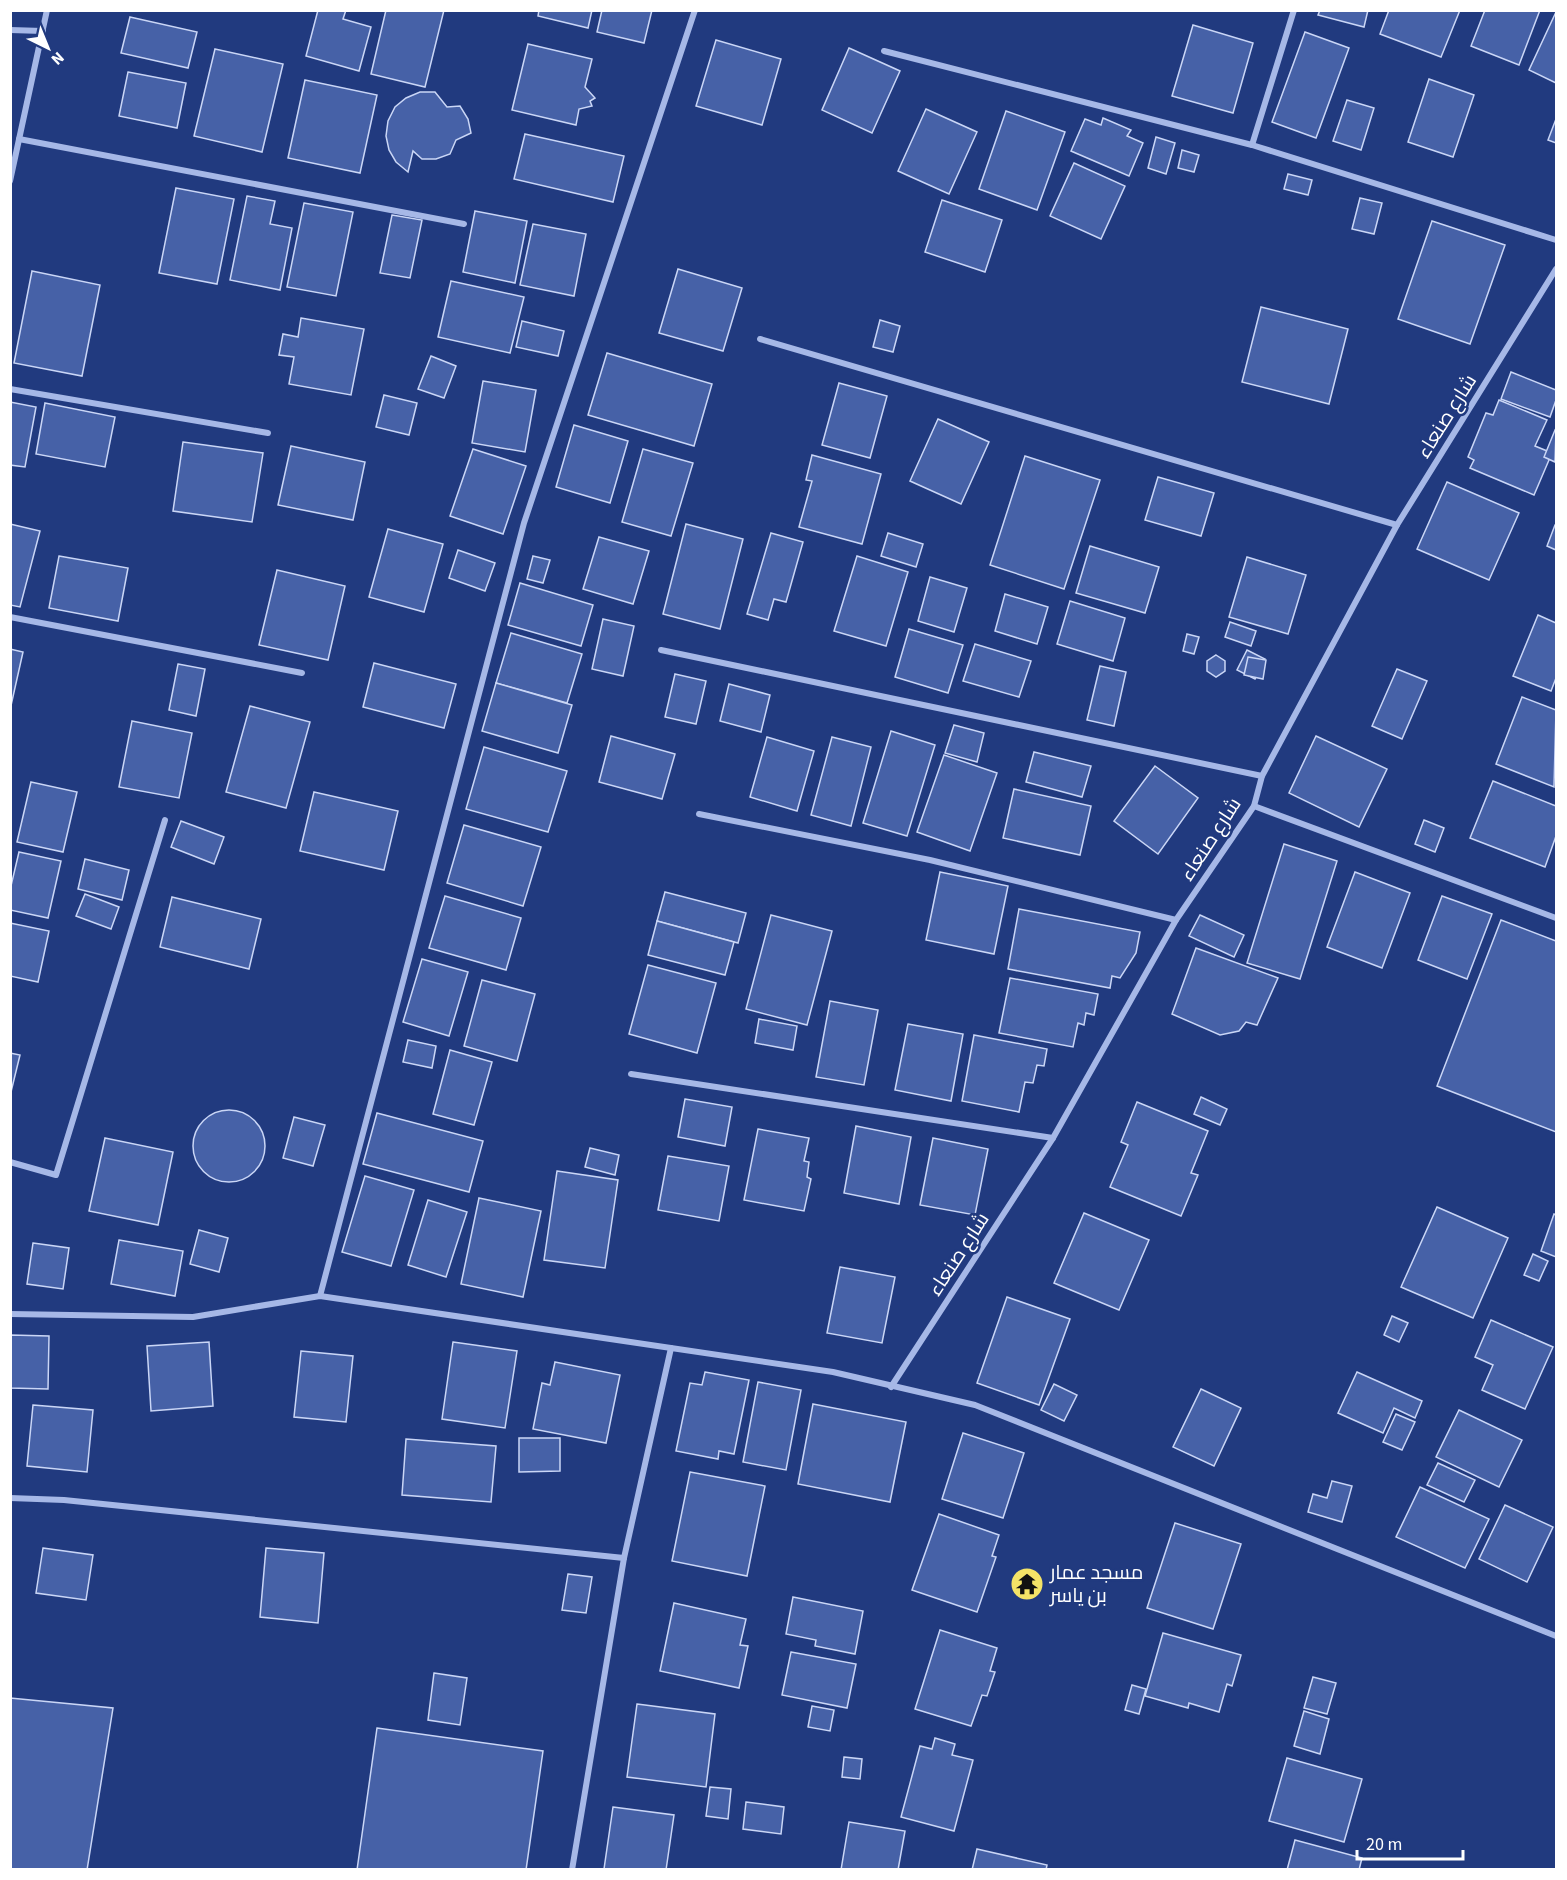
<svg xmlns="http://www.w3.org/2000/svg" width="1567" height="1880" font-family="'Source Sans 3',Cairo,sans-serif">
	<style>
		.building { fill: #4661a7; stroke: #cad6f6; stroke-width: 1.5 }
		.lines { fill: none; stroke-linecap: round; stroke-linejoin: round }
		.minor { stroke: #a6b8e7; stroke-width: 6 }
		.labels { text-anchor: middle; stroke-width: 5; stroke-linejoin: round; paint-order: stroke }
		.street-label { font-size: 20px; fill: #fff; stroke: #213a7f }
		.poi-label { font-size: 20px; fill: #fff; stroke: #213a7f; text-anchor: start }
	</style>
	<rect width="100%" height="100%" fill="#213a7f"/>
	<g class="building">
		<path d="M318,10H346L343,19L371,27L359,71L306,56Z"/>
		<path d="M386,10H444L425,87L371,74Z"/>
		<path d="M539,10H592L588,28L538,16Z"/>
		<path d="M602,10H652L644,43L597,32Z"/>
		<path d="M1320,10H1368L1364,27L1318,15Z"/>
		<path d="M1389,10H1460L1441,57L1380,34Z"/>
		<path d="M1485,10H1540L1519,65L1471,46Z"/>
		<path d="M1556,12V83L1529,70Z"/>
		<path d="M130,17L197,32L188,68L121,53Z"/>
		<path d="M1193,25L1253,43L1233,113L1172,96Z"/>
		<path d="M1305,32L1349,48L1316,138L1272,122Z"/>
		<path d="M716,40L781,59L762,125L696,106Z"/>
		<path d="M528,44L592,59L585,87L595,98L590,101L592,106L579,109L576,125L512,110Z"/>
		<path d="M849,48L900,71L872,133L822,110Z"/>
		<path d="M215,49L283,64L262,152L194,136Z"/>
		<path d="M128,72L186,83L177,128L119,116Z"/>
		<path d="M1429,79L1474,95L1453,157L1408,142Z"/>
		<path d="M305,80L377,95L360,173L288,158Z"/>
		<path d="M420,92H435L447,107L460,106L468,119L471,133L456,140L450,154L436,159H422L413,151L408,172L396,162L389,150L386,136L388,121L395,107L406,98Z"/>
		<path d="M1347,100L1374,108L1361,150L1333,141Z"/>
		<path d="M926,109L977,132L949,194L898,171Z"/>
		<path d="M1006,111L1065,132L1037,210L979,189Z"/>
		<path d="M1103,118L1131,130L1127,136L1143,143L1129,176L1071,151L1085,119L1101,125Z"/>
		<path d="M1556,119V143L1548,140Z"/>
		<path d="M525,134L624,156L613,202L514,179Z"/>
		<path d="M1156,137L1175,143L1166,174L1148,168Z"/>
		<path d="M1182,150L1199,155L1194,172L1178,168Z"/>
		<path d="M1074,163L1125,186L1101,239L1050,216Z"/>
		<path d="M1288,174L1312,180L1308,195L1284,189Z"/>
		<path d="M176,188L234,199L217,284L159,273Z"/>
		<path d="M247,196L275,201L270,224L292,228L280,290L230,280Z"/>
		<path d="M1360,198L1382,203L1374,234L1352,229Z"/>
		<path d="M942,200L1002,220L985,272L925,252Z"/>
		<path d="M304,203L353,212L336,296L287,287Z"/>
		<path d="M475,211L527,221L515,283L463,272Z"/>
		<path d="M392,215L422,220L410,278L380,273Z"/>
		<path d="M1432,221L1505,245L1470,344L1398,319Z"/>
		<path d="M533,224L586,234L574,296L520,285Z"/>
		<path d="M678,269L742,288L723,351L659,333Z"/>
		<path d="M32,271L100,285L82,376L14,363Z"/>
		<path d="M451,281L524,297L510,353L438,337Z"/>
		<path d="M1261,307L1348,329L1329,404L1242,382Z"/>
		<path d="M301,318L364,329L351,395L289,384L294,357L279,355L283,334L298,337Z"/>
		<path d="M880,320L900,326L893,352L873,347Z"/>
		<path d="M522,321L564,331L558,356L516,347Z"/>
		<path d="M607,353L712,384L694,446L588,415Z"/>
		<path d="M431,356L456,366L444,398L418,389Z"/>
		<path d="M1511,372L1556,390V400L1550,417L1501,399Z"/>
		<path d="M483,381L536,390L525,452L472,443Z"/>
		<path d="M839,383L887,396L870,458L822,445Z"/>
		<path d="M384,395L417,403L409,435L376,427Z"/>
		<path d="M1499,400L1547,420L1535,446L1552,453L1534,495L1470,468L1474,460L1468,457L1486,413L1493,415Z"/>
		<path d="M10,402L36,407L25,467L10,465Z"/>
		<path d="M45,403L115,417L105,467L36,454Z"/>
		<path d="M938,419L989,442L961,504L910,481Z"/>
		<path d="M574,425L628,441L610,503L556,487Z"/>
		<path d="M1555,430L1556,431L1555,462L1544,457Z"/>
		<path d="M183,442L263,453L252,522L173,511Z"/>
		<path d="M291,446L365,462L353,520L278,505Z"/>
		<path d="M473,449L526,466L503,534L450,516Z"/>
		<path d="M643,449L693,463L671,536L622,522Z"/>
		<path d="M812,455L881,474L862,544L799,527L812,481L806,480Z"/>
		<path d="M1025,456L1100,480L1064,589L990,565Z"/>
		<path d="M1158,477L1214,493L1201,536L1145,520Z"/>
		<path d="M1447,482L1519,513L1489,580L1417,549Z"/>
		<path d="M10,524L40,531L20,607L10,605Z"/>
		<path d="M686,524L743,539L720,629L663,614Z"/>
		<path d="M1555,525H1556V550L1547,546Z"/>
		<path d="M388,529L443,544L424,612L369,597Z"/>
		<path d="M771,533L803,542L786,602L774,599L768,620L747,614Z"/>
		<path d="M888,533L923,544L916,567L881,556Z"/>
		<path d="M599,537L649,551L633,604L583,589Z"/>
		<path d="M1090,546L1159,567L1145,613L1076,593Z"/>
		<path d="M458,550L495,563L485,591L449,578Z"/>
		<path d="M59,556L128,568L118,621L49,608Z"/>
		<path d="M533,556L550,560L543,583L527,579Z"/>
		<path d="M857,556L908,572L886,646L834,631Z"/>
		<path d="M1247,557L1306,575L1288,634L1229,617Z"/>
		<path d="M277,570L345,586L328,660L259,645Z"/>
		<path d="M930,577L967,588L954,632L918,621Z"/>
		<path d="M520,583L593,605L581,646L508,625Z"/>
		<path d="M1005,594L1048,607L1037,644L995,631Z"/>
		<path d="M1070,601L1125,618L1113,661L1057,644Z"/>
		<path d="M1538,615L1556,623V678L1551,691L1513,676Z"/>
		<path d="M603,619L634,626L623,676L592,669Z"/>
		<path d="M1230,622L1256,631L1251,646L1225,637Z"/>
		<path d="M909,629L963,645L948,693L895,677Z"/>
		<path d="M511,633L582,654L567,703L496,683Z"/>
		<path d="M1187,634L1199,637L1194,654L1183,651Z"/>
		<path d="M975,644L1031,661L1019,697L963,681Z"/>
		<path d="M10,649L23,652L10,710Z"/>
		<path d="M1247,650L1265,659L1255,679L1237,670Z"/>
		<path d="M1216,655L1225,661V671L1216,677L1207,671V661Z"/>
		<path d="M1248,657L1266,660L1263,679L1244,675Z"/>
		<path d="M374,663L456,684L444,728L363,707Z"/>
		<path d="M178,664L205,669L196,716L169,710Z"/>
		<path d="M1100,666L1126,672L1114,726L1087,720Z"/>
		<path d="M1397,669L1427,681L1402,739L1372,726Z"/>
		<path d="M675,674L706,681L696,724L665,717Z"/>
		<path d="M496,683L572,705L558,753L482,731Z"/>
		<path d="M729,684L770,695L761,732L720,721Z"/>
		<path d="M1522,697L1556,710L1554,787L1496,764Z"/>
		<path d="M250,706L310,722L286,808L226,792Z"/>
		<path d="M132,721L192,733L179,798L119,787Z"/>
		<path d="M954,725L984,733L977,762L945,753Z"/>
		<path d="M891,731L935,745L907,836L863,823Z"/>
		<path d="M611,736L675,754L662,799L599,782Z"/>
		<path d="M1316,736L1387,769L1359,827L1289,793Z"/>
		<path d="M767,737L814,751L797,811L750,797Z"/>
		<path d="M832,737L871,747L851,826L811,815Z"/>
		<path d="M484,747L567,771L548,832L466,809Z"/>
		<path d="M1034,752L1091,766L1082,797L1026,782Z"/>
		<path d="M944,755L997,773L970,851L917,832Z"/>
		<path d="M1155,766L1198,798L1158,854L1114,821Z"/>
		<path d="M1493,781L1556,806V836L1545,867L1470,838Z"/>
		<path d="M31,782L77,792L63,852L17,842Z"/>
		<path d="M1014,789L1091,806L1080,855L1003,838Z"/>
		<path d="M314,792L398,811L384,870L300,851Z"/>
		<path d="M1424,820L1444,828L1435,852L1415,844Z"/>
		<path d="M181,821L224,837L214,864L171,847Z"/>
		<path d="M464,825L541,847L523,906L447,883Z"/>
		<path d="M1284,844L1337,861L1300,979L1247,963Z"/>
		<path d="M19,852L61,861L48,918L10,910V890Z"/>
		<path d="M85,859L129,870L122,900L78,889Z"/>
		<path d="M940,872L1008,886L994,954L926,940Z"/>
		<path d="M1355,872L1410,893L1382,968L1327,947Z"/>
		<path d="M665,892L746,913L738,943L657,921Z"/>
		<path d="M85,894L119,907L111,929L76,916Z"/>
		<path d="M445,896L521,918L506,970L429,948Z"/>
		<path d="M1442,896L1492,914L1467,979L1418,960Z"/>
		<path d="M172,897L261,919L249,969L160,947Z"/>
		<path d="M1019,909L1140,932L1136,953L1120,978L1112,976L1110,988L1008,969Z"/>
		<path d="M771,915L832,931L807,1025L746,1009Z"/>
		<path d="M1200,915L1244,935L1234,957L1189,936Z"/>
		<path d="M1501,920L1556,941V1132L1437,1086Z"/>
		<path d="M657,921L734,942L725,975L648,955Z"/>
		<path d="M10,923L49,931L38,982L10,976Z"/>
		<path d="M1196,948L1278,978L1257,1025L1246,1022L1239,1031L1220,1035L1172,1014Z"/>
		<path d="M422,959L468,972L449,1036L403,1022Z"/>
		<path d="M648,965L716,983L697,1053L629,1034Z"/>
		<path d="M1010,978L1098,994L1094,1015L1086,1013L1084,1025L1078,1023L1073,1047L999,1033Z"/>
		<path d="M482,980L535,994L517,1061L464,1046Z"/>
		<path d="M830,1001L878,1010L864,1085L816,1077Z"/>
		<path d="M759,1019L797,1026L793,1050L755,1043Z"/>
		<path d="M908,1024L963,1034L951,1101L895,1090Z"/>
		<path d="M974,1035L1047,1049L1044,1066L1037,1065L1033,1083L1025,1082L1019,1112L962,1101Z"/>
		<path d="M408,1040L436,1046L432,1068L403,1062Z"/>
		<path d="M450,1050L492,1062L474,1125L433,1114Z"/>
		<path d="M10,1053L20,1055L10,1096Z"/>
		<path d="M1201,1097L1227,1109L1220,1125L1194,1114Z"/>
		<path d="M685,1099L732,1107L725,1146L678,1137Z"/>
		<path d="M1137,1102L1208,1131L1191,1173L1198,1175L1181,1216L1110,1187L1128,1145L1121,1142Z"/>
		<circle cx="229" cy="1146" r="36"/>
		<path d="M377,1113L483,1141L469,1192L363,1164Z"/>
		<path d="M294,1117L325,1125L313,1166L283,1158Z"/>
		<path d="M856,1126L911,1137L899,1204L844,1193Z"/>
		<path d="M758,1129L809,1138L804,1161L809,1162L807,1177L811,1179L804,1211L744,1200Z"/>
		<path d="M105,1138L173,1152L158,1225L89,1211Z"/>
		<path d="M933,1138L988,1149L975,1215L920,1205Z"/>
		<path d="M590,1148L619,1155L615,1175L585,1167Z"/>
		<path d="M668,1156L729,1166L719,1221L658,1210Z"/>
		<path d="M557,1171L618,1180L605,1268L544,1260Z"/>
		<path d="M365,1176L414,1190L391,1266L342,1252Z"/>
		<path d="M479,1198L541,1211L523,1297L461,1284Z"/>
		<path d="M428,1200L467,1212L446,1277L408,1265Z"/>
		<path d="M1437,1207L1508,1238L1473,1318L1401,1287Z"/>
		<path d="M1084,1213L1149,1240L1119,1310L1054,1283Z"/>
		<path d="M1554,1214L1556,1215V1257L1541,1251Z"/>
		<path d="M199,1230L228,1238L219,1272L190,1264Z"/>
		<path d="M119,1240L183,1251L175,1296L111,1284Z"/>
		<path d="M33,1243L69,1248L63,1289L27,1284Z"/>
		<path d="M1533,1254L1548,1261L1539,1281L1524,1275Z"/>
		<path d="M840,1267L895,1277L882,1343L827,1333Z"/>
		<path d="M1007,1297L1070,1319L1039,1405L977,1383Z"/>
		<path d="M1392,1316L1408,1323L1399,1342L1384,1335Z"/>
		<path d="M1491,1320L1553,1347L1525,1409L1482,1390L1493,1365L1475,1357Z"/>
		<path d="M10,1335L49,1336L48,1389L10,1388Z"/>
		<path d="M209,1342L213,1406L151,1411L147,1346Z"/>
		<path d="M453,1342L517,1351L505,1428L442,1419Z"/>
		<path d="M301,1351L353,1356L346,1422L294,1417Z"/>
		<path d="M555,1362L620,1375L606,1443L533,1429L542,1383L550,1385Z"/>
		<path d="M705,1372L749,1380L734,1454L719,1451L718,1459L676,1451L690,1383L702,1385Z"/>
		<path d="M1357,1372L1422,1401L1415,1418L1394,1408L1383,1433L1338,1413Z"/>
		<path d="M758,1382L801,1390L786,1470L743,1462Z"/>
		<path d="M1054,1384L1077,1395L1064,1421L1041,1410Z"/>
		<path d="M1201,1389L1241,1408L1214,1466L1173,1447Z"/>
		<path d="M813,1404L906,1422L890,1502L798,1484Z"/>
		<path d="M33,1405L93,1410L87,1472L27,1466Z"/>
		<path d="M1459,1410L1522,1440L1499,1487L1436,1457Z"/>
		<path d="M1396,1414L1415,1422L1402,1450L1383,1442Z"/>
		<path d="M963,1433L1024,1453L1003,1518L942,1499Z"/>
		<path d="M519,1438H560V1471L519,1472Z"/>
		<path d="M406,1439L496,1446L491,1502L402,1495Z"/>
		<path d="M1438,1463L1475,1480L1464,1502L1427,1485Z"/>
		<path d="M690,1472L765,1486L747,1576L672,1561Z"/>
		<path d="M1332,1481L1352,1486L1342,1522L1308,1512L1313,1494L1327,1498Z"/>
		<path d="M1420,1487L1489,1519L1465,1568L1396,1537Z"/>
		<path d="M1505,1505L1553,1527L1527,1582L1479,1559Z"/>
		<path d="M939,1514L999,1535L992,1556L996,1557L977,1612L912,1590Z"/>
		<path d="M1175,1523L1241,1544L1213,1629L1147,1608Z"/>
		<path d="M43,1548L93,1555L86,1600L36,1593Z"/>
		<path d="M266,1548L324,1553L318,1623L260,1617Z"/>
		<path d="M568,1574L592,1577L586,1613L562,1610Z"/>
		<path d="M793,1597L863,1611L855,1654L815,1646L816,1640L786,1634Z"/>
		<path d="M674,1603L746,1619L740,1645L748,1646L739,1688L660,1671Z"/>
		<path d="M940,1630L997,1648L990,1671L995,1672L987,1696L982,1695L971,1726L915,1709Z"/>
		<path d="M1163,1633L1241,1655L1232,1686L1227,1684L1219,1712L1189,1703L1188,1708L1145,1696Z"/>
		<path d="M791,1652L856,1664L847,1708L782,1695Z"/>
		<path d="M434,1673L467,1678L460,1725L428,1720Z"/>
		<path d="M1313,1677L1336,1683L1327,1714L1304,1708Z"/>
		<path d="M1132,1685L1146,1689L1139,1714L1125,1710Z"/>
		<path d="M10,1698L113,1708L87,1870H10Z"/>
		<path d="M637,1704L715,1714L706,1787L627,1777Z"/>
		<path d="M812,1706L834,1710L830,1731L808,1727Z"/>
		<path d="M1304,1711L1329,1719L1320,1754L1294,1746Z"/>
		<path d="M377,1728L543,1751L526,1870H357Z"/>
		<path d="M935,1738L955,1744L952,1755L973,1760L954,1831L901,1817L920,1746L932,1749Z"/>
		<path d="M844,1757L862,1759L860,1779L842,1777Z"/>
		<path d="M1287,1758L1362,1779L1344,1842L1269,1821Z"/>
		<path d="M710,1787L731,1789L728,1819L706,1816Z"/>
		<path d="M746,1802L784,1807L781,1834L743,1829Z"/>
		<path d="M613,1807L674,1815L666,1870L604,1869Z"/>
		<path d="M849,1822L905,1831L898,1870H841Z"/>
		<path d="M1295,1840L1362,1858L1359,1870H1287Z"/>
		<path d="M977,1849L1047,1865L1046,1870H972Z"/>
	</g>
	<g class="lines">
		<g class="minor">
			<path d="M10,30L43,31"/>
			<path d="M884,51L1252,145L1556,240"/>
			<path d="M19,139L464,224"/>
			<path d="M1252,145L1294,10"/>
			<path d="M10,181L47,10"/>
			<path d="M760,339L1397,525"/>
			<path d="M10,389L268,433"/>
			<path d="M10,617L302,673"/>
			<path d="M661,650L1262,776"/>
			<path d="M1254,806L1556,918"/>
			<path d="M699,814L930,860L1176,920"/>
			<path d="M631,1074L1053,1138"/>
			<path d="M10,1162L56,1175L165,820"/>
			<path d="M320,1296L524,523L695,10"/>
			<path d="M10,1314L193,1317L320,1296L833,1372L975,1405L1556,1636"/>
			<path d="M891,1387L1053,1138L1176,920L1254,806L1262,776L1397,525L1556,269"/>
			<path d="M10,1498L64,1500L624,1558"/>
			<path d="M572,1870L624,1558L671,1348"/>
		</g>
	</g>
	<defs>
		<g id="temple-disc" transform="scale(1.725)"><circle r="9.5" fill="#f4e367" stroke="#213a7f"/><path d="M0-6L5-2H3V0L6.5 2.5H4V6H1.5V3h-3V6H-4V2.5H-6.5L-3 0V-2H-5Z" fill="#111"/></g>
	</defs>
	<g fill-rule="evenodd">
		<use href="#temple-disc" x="1027" y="1584"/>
	</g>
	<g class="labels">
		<g class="street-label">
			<text transform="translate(1446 416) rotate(-58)" y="7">شارع صنعاء</text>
			<text transform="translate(1210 839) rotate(-57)" y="7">شارع صنعاء</text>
			<text transform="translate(958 1254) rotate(-57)" y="7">شارع صنعاء</text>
		</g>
		<g class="poi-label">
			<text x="1050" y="1579">مسجد عمار<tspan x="1050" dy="23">بن ياسر</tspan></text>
		</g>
	</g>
	<rect width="1567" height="1880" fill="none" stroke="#ffffff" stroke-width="24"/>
	<g transform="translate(48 48) rotate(137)" stroke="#213a7f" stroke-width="4.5" paint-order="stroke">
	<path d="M0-4.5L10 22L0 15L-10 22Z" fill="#ffffff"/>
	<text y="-9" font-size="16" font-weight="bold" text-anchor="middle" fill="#ffffff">N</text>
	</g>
	<path d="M1357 1850v9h106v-9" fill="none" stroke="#ffffff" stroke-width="3"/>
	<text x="1366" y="1850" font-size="18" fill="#ffffff" stroke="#213a7f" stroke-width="4.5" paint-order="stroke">20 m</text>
</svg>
